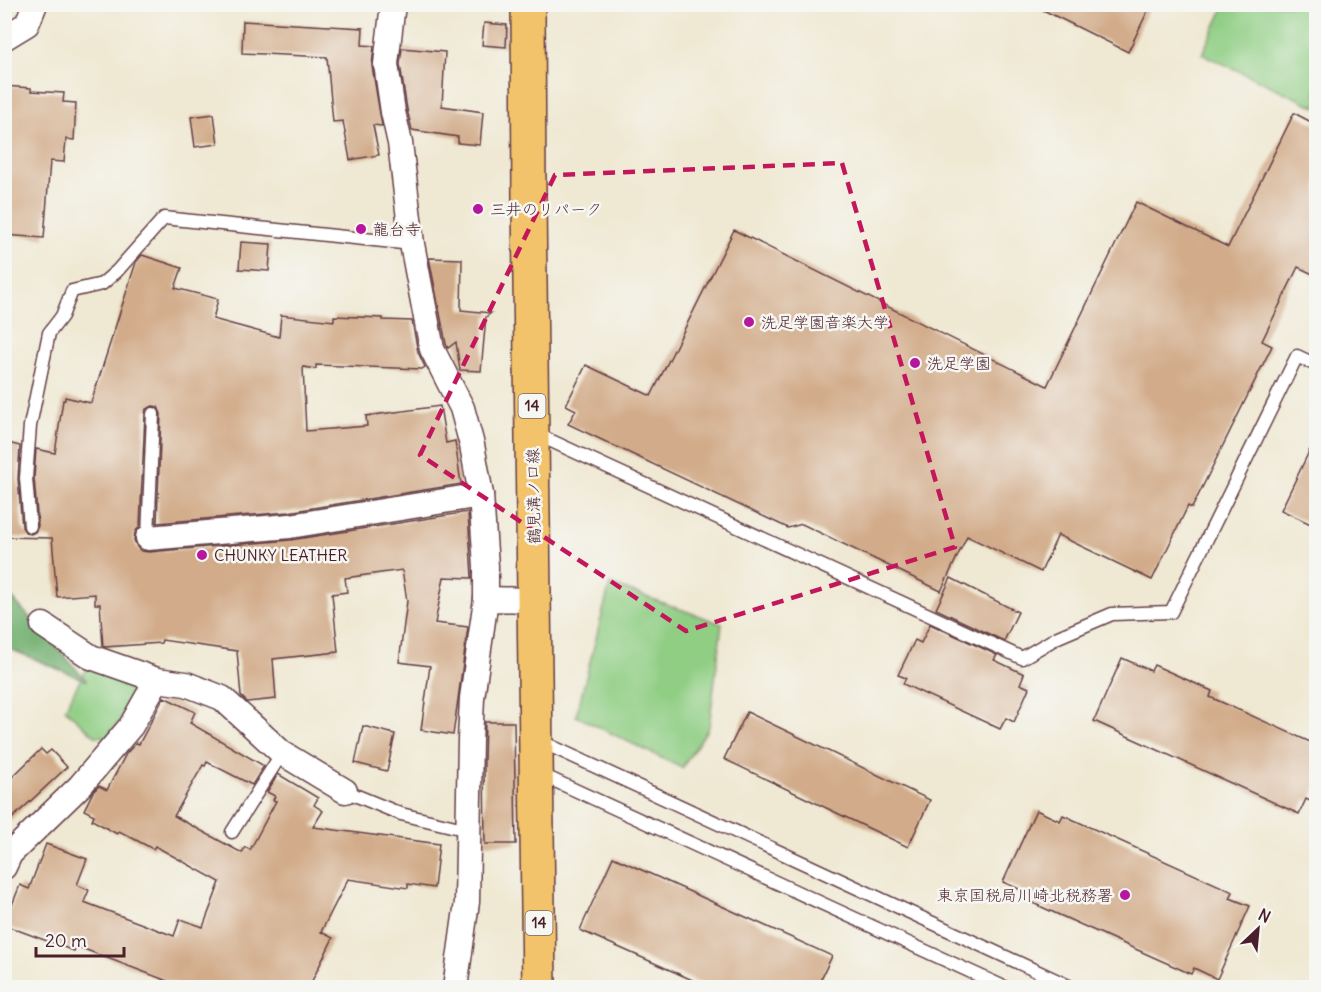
<svg xmlns="http://www.w3.org/2000/svg" width="1321" height="992" font-family="Delius,'Klee One',sans-serif">
	<style>
		.green { fill: #90ce84; stroke: #6d7658; stroke-width: 1.5 }
		.forest { fill: #74b172; stroke: #5f684e; stroke-width: 1.5 }
		.building { fill: #d2ac8a }
		.lines { fill: none; stroke-linecap: round; stroke-linejoin: round }
		.lane-casing { stroke: #633d44; stroke-width: 15 }
		.street-casing { stroke: #633d44; stroke-width: 27 }
		.primary-casing { stroke: #633d44; stroke-width: 36 }
		.lane { stroke: #fff; stroke-width: 12 }
		.street { stroke: #fff; stroke-width: 24 }
		.primary { stroke: #f2c36a; stroke-width: 33 }
		.marked { fill: none; stroke: #c2185b; stroke-width: 4.5; stroke-dasharray: 12 8; stroke-linejoin: round }
		.poi-dot { fill: #b5179e; stroke: #f6f6f2; stroke-width: 2 }
		.labels { text-anchor: middle; stroke-width: 5; stroke-linejoin: round; paint-order: stroke }
		.shield { fill: #f6f6f2; stroke: #7e6067; stroke-width: 1.5 }
		.shield-label { font-size: 15px; font-weight: bold; fill: #4a1f2b }
		.poi-label { font-size: 16px; fill: #4a1f2b; stroke: #f6f6f2; text-anchor: start }
		.street-label { font-size: 16px; fill: #4a1f2b; stroke: #f6f6f2 }
	</style>
	<rect width="100%" height="100%" fill="#f6f6f2"/>
	<filter id="ink" filterUnits="userSpaceOnUse"><feTurbulence type="fractalNoise" baseFrequency=".0167" numOctaves="2"/><feDisplacementMap in="SourceGraphic" scale="12" xChannelSelector="R" yChannelSelector="G"/><feConvolveMatrix kernelMatrix="1 2 1 2 8 2 1 2 1" color-interpolation-filters="sRGB"/></filter>
	<filter id="wash" filterUnits="userSpaceOnUse"><feTurbulence type="fractalNoise" baseFrequency=".008" numOctaves="4" result="noise"/><feDisplacementMap in="SourceGraphic" scale="24" xChannelSelector="R" yChannelSelector="G"/><feGaussianBlur stdDeviation="1.35" result="paint"/><feColorMatrix in="noise" values="0 0 0 0 0 0 0 0 0 0 0 0 0 0 0 0 0 1.4 0 .05"/><feComposite in="paint" operator="in"/></filter>
	<g filter="url(#wash)">
		<rect width="100%" height="100%" fill="#efe8d2"/>
		<g class="green">
			<path d="M1225,5H1316V107L1202,54Z"/>
			<path d="M610,584L722,624L709,727L682,768L576,716Z"/>
			<path d="M88,665L128,677L137,692L126,713L107,737L95,736L65,709Z"/>
		</g>
		<path class="forest" d="M5,590L87,681L5,647Z"/>
		<g id="blocks">
			<g class="building">
				<path d="M1031,4H1151L1128,52Z"/>
				<path d="M243,21L363,28L362,45L374,46L372,66L382,126L373,125L379,155L350,160L343,121L333,122L327,57L242,53Z"/>
				<path d="M484,23L507,25L506,47L482,45Z"/>
				<path d="M402,48L445,52L442,106L483,112L480,145L458,143V137L412,130L407,109L400,64Z"/>
				<path d="M4,86L31,88V91L64,93L63,102L76,103L74,140L66,139L64,162L50,161L44,238L4,235Z"/>
				<path d="M1294,113L1317,125V276L1298,267L1262,341L1272,346L1192,508L1188,506L1152,580L1058,535L1041,572L967,536L941,591L802,524L788,528L568,424L576,410L566,405L586,365L651,396L734,230L1047,386L1136,202L1228,247Z"/>
				<path d="M214,114L218,144L195,147L191,117Z"/>
				<path d="M241,242L271,244L269,271L239,269Z"/>
				<path d="M142,255L182,268L175,288L218,299L213,319L279,337L281,315L334,321V316L383,318V320L412,321L418,352L425,367L422,369L316,365V369L303,367L306,431L367,426L366,416L440,406L446,443L455,441L461,484L288,512L157,523L161,414L158,407L153,406L146,409L145,414L140,526L135,532L134,540L137,547L141,551L149,552L291,540L468,512L472,578L444,577L435,623L468,627L453,735L421,730L430,666L399,662L407,601L402,570L345,578L347,592L332,594L338,652L273,659L276,699L247,702L241,696L237,651L162,640L161,643L105,647L103,646L100,604H95V594L57,597L52,538L4,537V442L20,446L18,479L22,527L26,533L31,534L35,532L38,526L34,478L36,449L55,453L63,400H65V397L91,403L136,262Z"/>
				<path d="M429,258L462,259L461,310L491,313L486,317L481,371L460,370L456,342L448,348L446,344Z"/>
				<path d="M1317,435V527L1281,510Z"/>
				<path d="M951,578L1018,612L1004,641L936,609Z"/>
				<path d="M930,624L997,655L994,660L1024,674L1020,684L1029,688L1014,722L1006,718L1000,729L903,684L906,678L898,675L915,640L921,643Z"/>
				<path d="M1122,658L1151,671L1154,665L1212,691L1210,697L1317,745V785L1310,801L1306,799L1299,814L1094,721Z"/>
				<path d="M164,697L195,712L190,723L264,766L252,785L207,762L205,766L203,765L174,816L242,853L245,847L250,850L276,801L273,800L275,796L267,792L278,774L318,798L314,805L323,811L313,827L439,844L434,888L408,884V888L348,879L321,932L333,938L309,987H183L76,946L74,951L4,925L20,885L29,889L46,844L87,859L77,885L89,890L84,902L174,936L180,919L203,927L220,882L155,846L153,849L119,831L117,834L92,820L94,815L84,810L93,792L99,786L107,790L126,754L136,743L139,744Z"/>
				<path d="M747,712L930,800L908,847L724,759Z"/>
				<path d="M485,722H514L516,844H485L484,761Z"/>
				<path d="M363,726L395,734L387,771L355,763Z"/>
				<path d="M41,749L46,754L51,750L67,767L4,826V785Z"/>
				<path d="M1036,810L1060,821L1063,815L1233,892L1230,898L1250,906L1217,979L1194,968L1191,974L1026,900L1028,893L1003,882Z"/>
				<path d="M613,857L832,956L817,987H708L580,930Z"/>
			</g>
		</g>
	</g>
	<g filter="url(#ink)">
		<use href="#blocks" fill-opacity="0" stroke="#633d44" stroke-width="1.5"/>
		<g class="lines">
			<g class="lane-casing">
				<g id="lane">
					<path d="M534,433L1022,658L1058,637L1112,614L1171,612L1297,356L1316,365"/>
					<path d="M30,526L26,478L30,426L49,333L62,316L72,291L102,284L117,271L164,218L412,244"/>
					<path d="M148,538L153,414"/>
					<path d="M540,741L1073,988"/>
					<path d="M538,773L1006,988"/>
					<path d="M345,791L401,814L468,830"/>
					<path d="M232,832L282,753"/>
				</g>
			</g>
			<g class="street-casing">
				<g id="street">
					<path d="M393,4L386,64L393,112L400,143L412,244L432,349L462,408L472,445L481,495L486,566V599L472,698L470,740L467,902L455,988"/>
					<path d="M4,38L27,24L35,4"/>
					<path d="M148,538L290,526L481,495"/>
					<path d="M486,599L534,600"/>
					<path d="M43,625L91,657L157,680L186,684L222,698L282,753L345,791"/>
					<path d="M4,867L10,854L80,786L131,726L157,680"/>
				</g>
			</g>
			<g class="primary-casing">
				<path id="primary" d="M528,4L529,202L539,988"/>
			</g>
			<use href="#lane" class="lane"/>
			<use href="#street" class="street"/>
			<use href="#primary" class="primary"/>
		</g>
	</g>
	<path class="marked" d="M842,163L955,547L686,631L420,455L555,175Z"/>
	<g class="poi-dot">
		<circle cx="478" cy="209" r="6"/>
		<circle cx="361" cy="229" r="6"/>
		<circle cx="749" cy="322" r="6"/>
		<circle cx="915" cy="363" r="6"/>
		<circle cx="202" cy="555" r="6"/>
		<circle cx="1125" cy="895" r="6"/>
	</g>
	<g class="labels">
		<g class="shield">
			<rect x="518.5" y="394" width="27" height="24" rx="4.5"/>
			<rect x="525.5" y="911" width="27" height="24" rx="4.5"/>
		</g>
		<g class="shield-label">
			<text x="532" y="411">14</text>
			<text x="539" y="928">14</text>
		</g>
		<g class="poi-label">
			<text x="490" y="215">三井のリパーク</text>
			<text x="373" y="235">龍台寺</text>
			<text x="761" y="328">洗足学園音楽大学</text>
			<text x="927" y="369">洗足学園</text>
			<text x="214" y="561">CHUNKY LEATHER</text>
			<text x="1113" y="901" text-anchor="end">東京国税局川崎北税務署</text>
		</g>
		<g class="street-label">
			<text transform="translate(533 496) rotate(-91)" y="6">鶴見溝ノ口線</text>
		</g>
	</g>
	<rect width="1321" height="992" fill="none" stroke="#f6f6f2" stroke-width="24"/>
	<g transform="translate(1258 929) rotate(26)" stroke="#f6f6f2" stroke-width="4.5" paint-order="stroke">
	<path d="M0-4.5L10 22L0 15L-10 22Z" fill="#4a1f2b"/>
	<text y="-9" font-size="16" font-weight="bold" text-anchor="middle" fill="#4a1f2b">N</text>
	</g>
	<path d="M36 947v9h88v-9" fill="none" stroke="#4a1f2b" stroke-width="3"/>
	<text x="45" y="947" font-size="18" fill="#4a1f2b" stroke="#f6f6f2" stroke-width="4.5" paint-order="stroke">20 m</text>
</svg>
